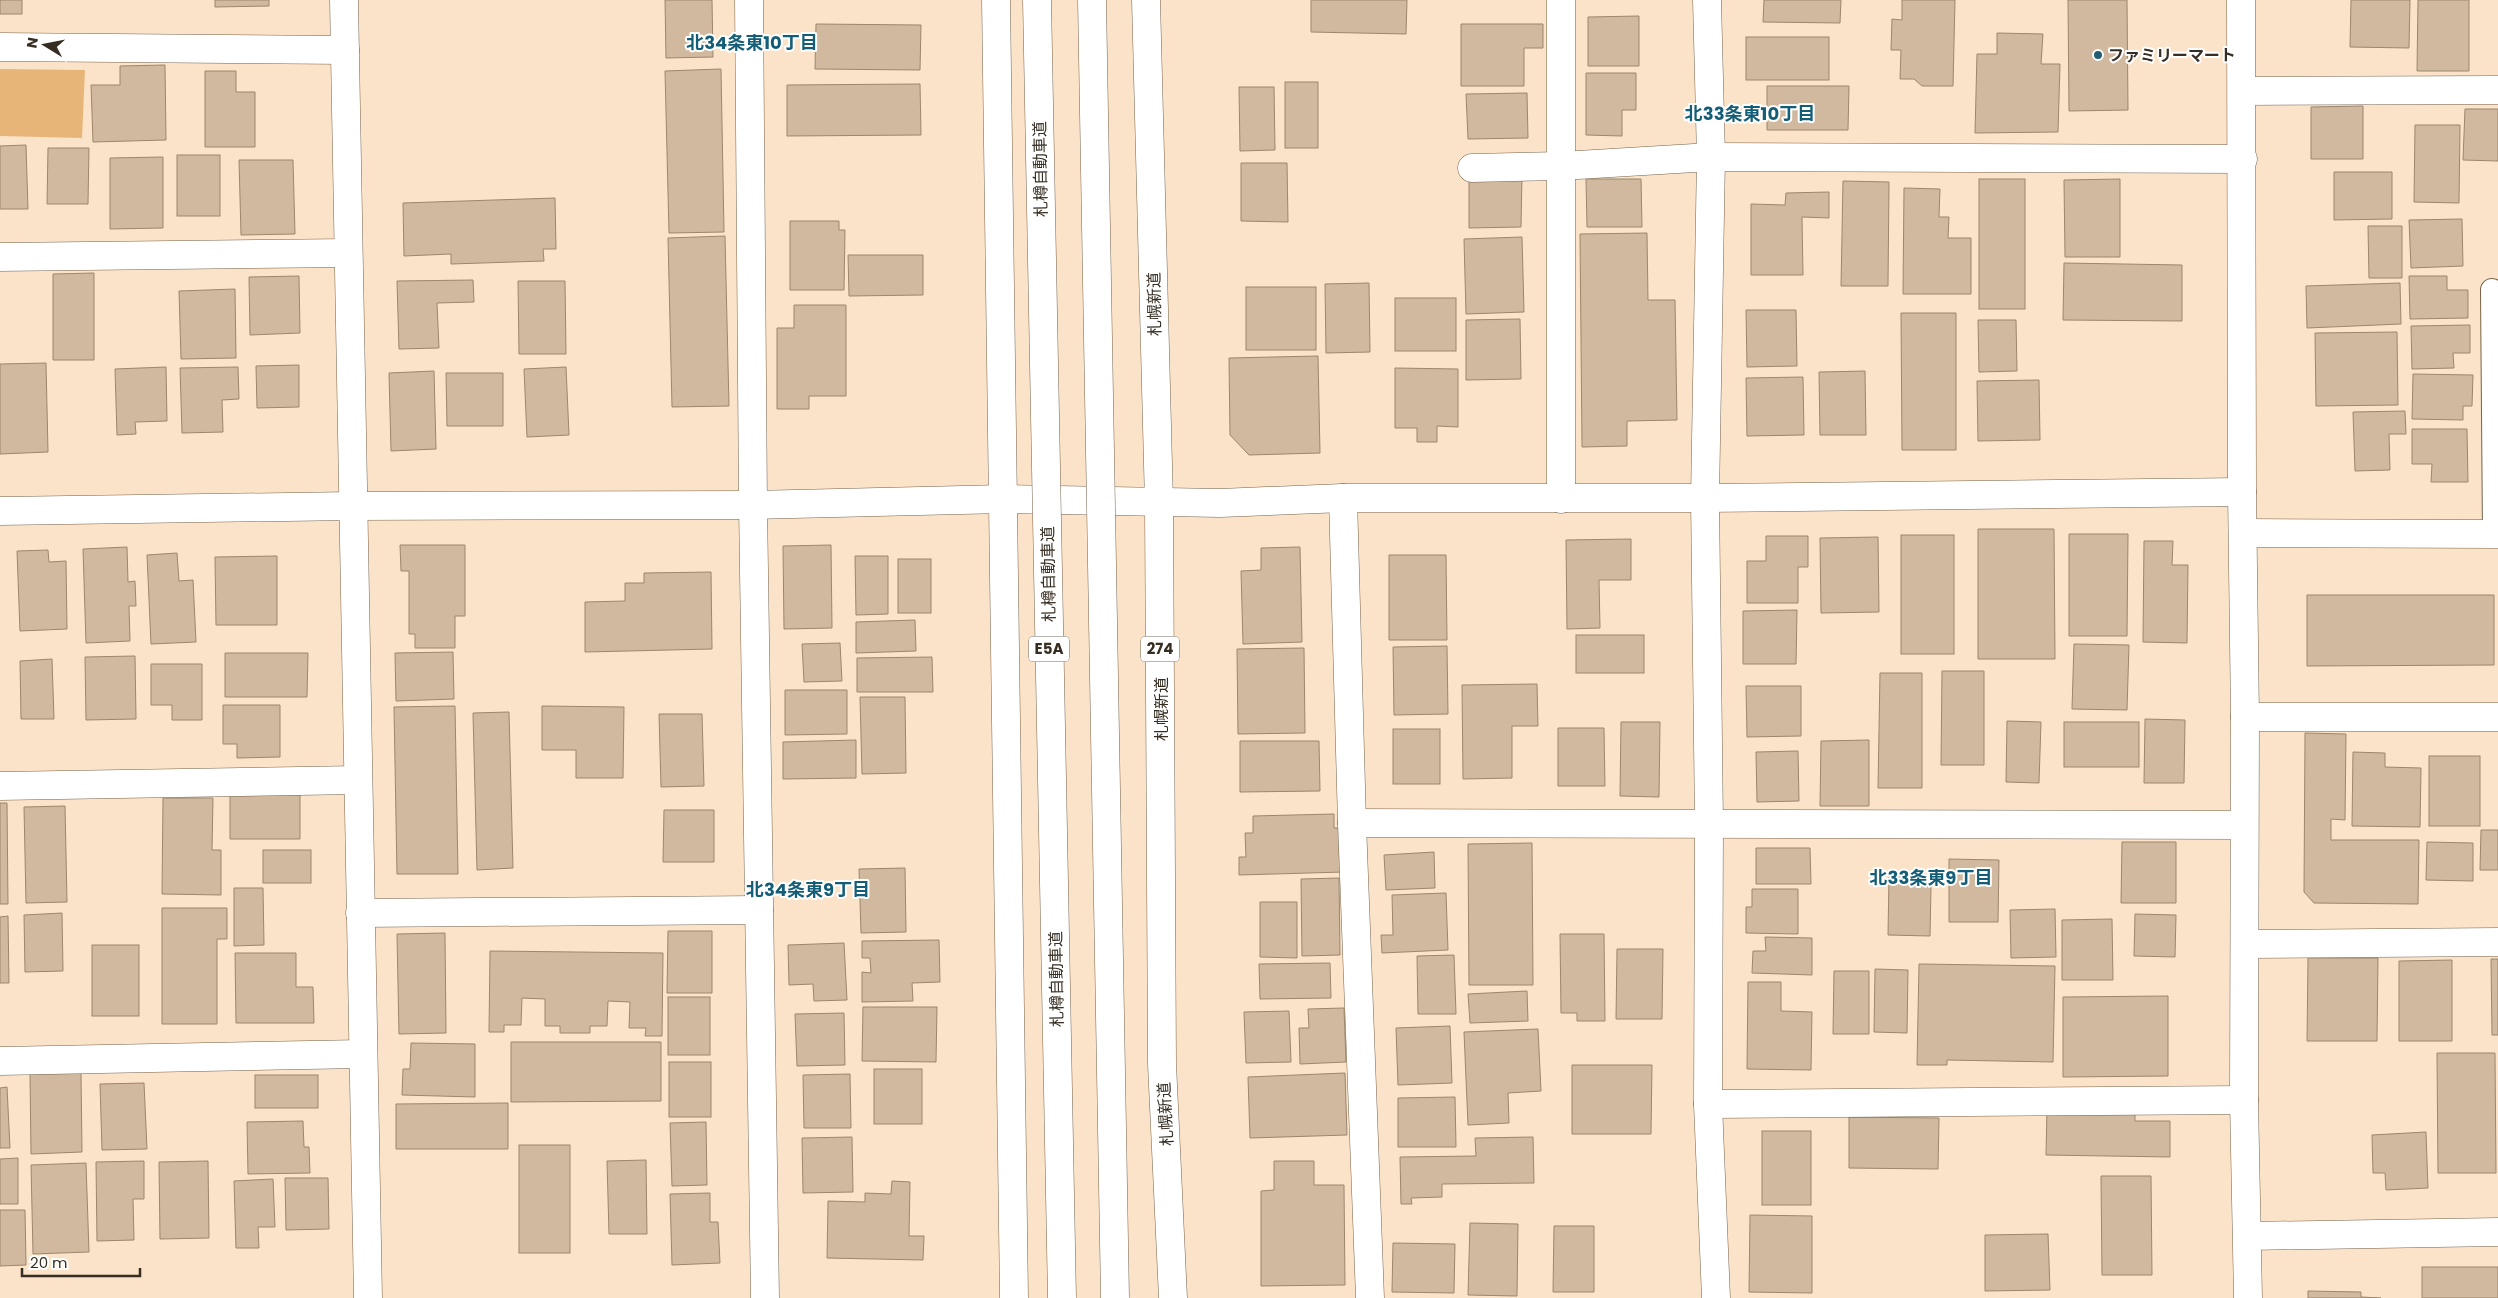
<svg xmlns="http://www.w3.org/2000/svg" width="2498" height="1298" font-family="Poppins,'Noto Sans JP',sans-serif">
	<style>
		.green { fill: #e8b578 }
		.building { fill: #d0b99f; stroke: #9c866d }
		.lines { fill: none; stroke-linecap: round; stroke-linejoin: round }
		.service-casing { stroke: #77634b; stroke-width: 24 }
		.minor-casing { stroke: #77634b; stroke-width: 29 }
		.tertiary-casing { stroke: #77634b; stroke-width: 29 }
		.trunk-casing { stroke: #77634b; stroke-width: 29 }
		.service { stroke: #fff; stroke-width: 22 }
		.minor { stroke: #fff; stroke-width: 28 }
		.tertiary { stroke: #fff; stroke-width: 28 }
		.trunk { stroke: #fff; stroke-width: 28 }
		.motorway-bridge-casing { stroke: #77634b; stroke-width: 29; stroke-linecap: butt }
		.motorway-bridge { stroke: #fff; stroke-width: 28 }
		.poi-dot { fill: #225e76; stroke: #fff; stroke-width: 2 }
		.labels { text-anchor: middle; stroke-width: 4; stroke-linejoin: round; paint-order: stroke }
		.shield { fill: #fff; stroke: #726d65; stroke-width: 1 }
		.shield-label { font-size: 15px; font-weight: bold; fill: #362e23 }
		.poi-label { font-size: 16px; font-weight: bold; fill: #362e23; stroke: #fff; text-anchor: start }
		.street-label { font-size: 16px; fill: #362e23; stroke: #fff }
		.neighbourhood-label { font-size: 18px; font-weight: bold; fill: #135d77; stroke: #fff }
	</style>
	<rect width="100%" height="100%" fill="#fae3c8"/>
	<path class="green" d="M0,69L85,70L82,138L0,136Z"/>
	<g class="building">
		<rect x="0" y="0" width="22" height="14"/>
		<path d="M215,0H269V6L215,7Z"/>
		<path d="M665,0H712L713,57L666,58Z"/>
		<path d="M1311,0H1407L1406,34L1311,32Z"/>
		<path d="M1764,0H1841L1840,23L1763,22Z"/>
		<path d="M1902,0H1955L1953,86H1922L1914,79H1900L1901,50H1891L1892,19L1902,20Z"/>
		<path d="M2068,0H2127L2128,110L2069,111Z"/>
		<path d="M2351,0H2410L2409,48L2350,47Z"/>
		<path d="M2418,0H2469V71H2417Z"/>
		<path d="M1639,16V66H1588V17Z"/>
		<path d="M816,24L921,25L920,70L815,69Z"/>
		<path d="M1461,24H1543V48H1524V86H1461Z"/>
		<path d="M1997,33L2043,34L2041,64H2060L2058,132L1975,133L1977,54H1997Z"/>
		<rect x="1746" y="37" width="83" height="43"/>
		<path d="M165,65L166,140L93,142L91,85H120V66Z"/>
		<path d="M721,69L724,232L669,233L665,71Z"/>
		<path d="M205,71H236V92H255V147H205Z"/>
		<path d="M1586,73H1636V110H1622V136L1586,135Z"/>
		<rect x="1285" y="82" width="33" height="66"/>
		<path d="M920,84L921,135L787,136V85Z"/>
		<path d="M1767,86H1849L1848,130H1767Z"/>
		<path d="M1239,87H1274L1275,150L1240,151Z"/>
		<path d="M1527,93L1528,138L1468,139L1466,94Z"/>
		<path d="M2363,106V159H2311V107Z"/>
		<path d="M2465,109H2498V161L2463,160Z"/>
		<path d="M2415,125H2460L2459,203L2414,202Z"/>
		<path d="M26,145L28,209H0V146Z"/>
		<path d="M48,148H89L88,204H47Z"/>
		<rect x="177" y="155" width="43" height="61"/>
		<path d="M163,157V228L110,229V158Z"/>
		<path d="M239,160H293L295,234L241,235Z"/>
		<path d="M1241,163H1287L1288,222L1241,221Z"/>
		<path d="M2334,172H2392V219L2334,220Z"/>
		<path d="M1469,174H1522L1521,227L1469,228Z"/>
		<path d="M1586,179H1641L1642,227H1587Z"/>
		<rect x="1979" y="179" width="46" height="130"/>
		<path d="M2120,179V257H2065L2064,180Z"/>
		<path d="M1843,181L1889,182L1888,286H1841Z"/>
		<path d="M1904,188L1940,189L1939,217H1949L1948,238H1971V294H1903Z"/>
		<path d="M1829,192V218L1802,217L1803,275H1751V204L1785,205L1786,193Z"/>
		<path d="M555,198L556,249H543L544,261L451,264V254L404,256L403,203Z"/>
		<path d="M2462,219L2463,266L2411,268L2409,220Z"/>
		<path d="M790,221H839V230H845L844,290H790Z"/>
		<path d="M2368,226H2402V278H2369Z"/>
		<path d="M1647,233L1648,300H1675L1677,420L1627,421V446L1582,447L1580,234Z"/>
		<path d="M725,236L729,406L672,407L668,238Z"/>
		<path d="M1522,237L1524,312L1466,314L1464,239Z"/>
		<path d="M848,255H923V295L849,296Z"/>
		<path d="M2064,263L2182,265V321L2063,320Z"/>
		<path d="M94,273V360H53V274Z"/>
		<path d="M299,276L300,333L250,335L249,277Z"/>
		<path d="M2409,276H2447V290H2468V318L2410,319Z"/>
		<path d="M473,280L474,302L437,303L439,348L399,349L397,281Z"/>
		<path d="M518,281H565L566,354H519Z"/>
		<path d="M1369,283L1370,352L1326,353L1325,284Z"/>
		<path d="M2400,283L2401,324L2307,328L2306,286Z"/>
		<rect x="1246" y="287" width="70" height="63"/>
		<path d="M235,289L236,358L181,359L179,291Z"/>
		<rect x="1395" y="298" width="61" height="53"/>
		<path d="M794,305H846V396H809V409H777V328H794Z"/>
		<path d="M1746,310H1796L1797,366L1747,367Z"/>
		<path d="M1901,313H1956V450H1902Z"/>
		<path d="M1520,319L1521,379L1466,380V320Z"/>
		<path d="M1978,320H2016L2017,371L1979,372Z"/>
		<path d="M2470,325V353H2453L2454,368L2412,369L2411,326Z"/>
		<path d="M2397,332L2398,405L2316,406L2315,333Z"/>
		<path d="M1318,356L1320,453L1249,455L1230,435L1229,358Z"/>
		<path d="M46,363L48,452L0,454V364Z"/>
		<path d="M299,365V407L257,408L256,366Z"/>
		<path d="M166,367L167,421L135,422L136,434L117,435L115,369Z"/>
		<path d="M238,367L239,399L222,400L223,432L182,433L180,368Z"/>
		<path d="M566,367L569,435L527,437L524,369Z"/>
		<path d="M1395,368L1458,369V427L1437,426V442H1417V428H1395Z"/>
		<path d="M434,371L436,449L391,451L389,373Z"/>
		<path d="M1865,371L1866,435H1820L1819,372Z"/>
		<path d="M446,373H503V426H447Z"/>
		<path d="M2413,374L2473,375L2472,406H2463V420L2412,419Z"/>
		<path d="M1803,377L1804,435L1747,436L1746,378Z"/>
		<path d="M2039,380L2040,440L1978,441L1977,381Z"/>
		<path d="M2405,411L2406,434H2389L2390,470L2355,471L2353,412Z"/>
		<path d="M2412,429H2467L2468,482H2431L2432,464H2412Z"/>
		<path d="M1978,529H2054L2055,659H1978Z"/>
		<path d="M2069,534H2128L2127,636H2069Z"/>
		<rect x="1901" y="535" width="53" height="119"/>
		<path d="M1766,536H1808V567H1798V603H1747V561H1766Z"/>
		<path d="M1878,537L1879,612L1821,613L1820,538Z"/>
		<path d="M1631,539V580H1599L1600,628L1567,629L1566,540Z"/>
		<path d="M2144,541H2173L2172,565H2188L2187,643L2143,642Z"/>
		<path d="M400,545H465V616H455V648H415V634H409V571H401Z"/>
		<path d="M831,545L832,628L784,629L783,546Z"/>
		<path d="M127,547L128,582L135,581L136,606H129L130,641L86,643L83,549Z"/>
		<path d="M1300,547L1302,642L1243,644L1241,571L1261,570V548Z"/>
		<path d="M48,550L49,562L66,561L67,629L20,631L17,551Z"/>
		<path d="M177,553L179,581L193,580L196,642L151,644L147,555Z"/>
		<path d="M1389,555H1446L1447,640H1389Z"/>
		<path d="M277,556V625H216L215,557Z"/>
		<path d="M855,556H888V614L856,615Z"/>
		<rect x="898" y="559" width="33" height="54"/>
		<path d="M711,572L712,649L585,652V602L625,601V583H644V573Z"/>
		<path d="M2307,595H2494V665L2307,666Z"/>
		<path d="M1797,610L1796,664H1743V611Z"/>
		<path d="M915,620L916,651L856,653V622Z"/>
		<rect x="1576" y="635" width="68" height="38"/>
		<path d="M840,643L842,681L804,682L802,644Z"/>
		<path d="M2074,644L2129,645L2127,710L2072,709Z"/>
		<path d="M1447,646L1448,714L1394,715L1393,647Z"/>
		<path d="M1304,648L1305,733L1238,734L1237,649Z"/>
		<path d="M453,652L454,699L396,701L395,653Z"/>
		<path d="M225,653H308L307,697H225Z"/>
		<path d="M135,656L136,719L86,720L85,657Z"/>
		<path d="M932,657L933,692H857V658Z"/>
		<path d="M52,659L54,719H21L20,661Z"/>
		<path d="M151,664H202V720H172V705H151Z"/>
		<path d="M1942,671H1984V765H1941Z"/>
		<path d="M1880,673H1922V788H1878Z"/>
		<path d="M1537,684L1538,726H1512V778L1463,779L1462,685Z"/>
		<path d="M1746,686H1801V736L1747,737Z"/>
		<path d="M785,690H847V734L785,735Z"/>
		<path d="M860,697H905L906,773L862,774Z"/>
		<path d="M223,705H280V757L237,758V744H223Z"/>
		<path d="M455,706L458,874H397L394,707Z"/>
		<path d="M542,706L624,707L623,778H576V750H542Z"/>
		<path d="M509,712L513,868L477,870L473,713Z"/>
		<path d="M659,714H702L704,786L661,787Z"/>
		<path d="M2145,719L2185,720L2184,783H2144Z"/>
		<path d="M2007,721L2041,722L2039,783L2006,782Z"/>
		<path d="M1621,722H1660L1659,797L1620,796Z"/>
		<rect x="2064" y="722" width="75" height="45"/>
		<path d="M1558,728H1604L1605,786H1558Z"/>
		<rect x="1393" y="729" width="47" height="55"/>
		<path d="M2305,733L2346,734L2345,820L2331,819V840H2419L2418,904L2314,903L2304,892Z"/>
		<path d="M856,740V778L783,779V742Z"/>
		<path d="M1869,740V806H1820L1821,741Z"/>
		<path d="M1240,741H1319L1320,791L1240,792Z"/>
		<path d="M1798,751L1799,801L1757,802L1756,752Z"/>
		<path d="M2353,752L2385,753V767L2421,768L2420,827L2352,826Z"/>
		<rect x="2429" y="756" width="51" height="70"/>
		<path d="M300,793V839H230V794Z"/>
		<path d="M163,798H213L212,850H221V895L162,894Z"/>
		<path d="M0,803H7L8,904H0Z"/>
		<path d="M65,806L67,902L26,903L24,807Z"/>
		<path d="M664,810H714V862H663Z"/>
		<path d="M1334,814V828H1339L1344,872L1239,875V857H1246L1245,833H1253V816Z"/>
		<path d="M2481,830H2498V870H2480Z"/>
		<path d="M2122,842H2176V903H2121Z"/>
		<path d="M2427,842L2473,843V881L2426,880Z"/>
		<path d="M1532,843L1533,985H1469L1468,844Z"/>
		<path d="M1756,848H1810L1811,884H1756Z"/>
		<rect x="263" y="850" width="48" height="33"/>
		<path d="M1434,852L1435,888L1386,890L1384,855Z"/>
		<path d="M1949,859L1999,860L1998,922H1949Z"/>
		<path d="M905,868L906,932L861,933L859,869Z"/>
		<path d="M1889,876H1915V886H1931L1930,936L1888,935Z"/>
		<path d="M1339,878L1340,955L1302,956L1301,879Z"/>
		<path d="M234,888H263L264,945L234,946Z"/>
		<path d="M1752,889H1798V934L1746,933V907H1752Z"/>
		<path d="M1446,893L1448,950L1382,953L1381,935H1393L1392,895Z"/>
		<path d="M1260,902H1297V958L1260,957Z"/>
		<path d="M162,908H227V939H217V1024H162Z"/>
		<path d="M2055,909L2056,957L2011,958L2010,910Z"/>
		<path d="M62,913L63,971L25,972L24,915Z"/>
		<path d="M2135,914L2176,915L2175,957L2134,956Z"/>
		<path d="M8,916L9,983H0V917Z"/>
		<path d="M2112,919L2113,980H2062V920Z"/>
		<path d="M668,931H712V993H667Z"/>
		<path d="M445,933L446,1033L399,1034L397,934Z"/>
		<path d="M1560,934H1604L1605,1021H1577V1013H1561Z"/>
		<path d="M1765,937L1812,938V975L1752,973L1753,951H1766Z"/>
		<path d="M939,940L940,982L912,983L913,1001L862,1002V972L871,973L870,958H862V941Z"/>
		<path d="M844,943L847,1000L814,1001L813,984L789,985L788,945Z"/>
		<rect x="92" y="945" width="47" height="71"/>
		<path d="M1617,949H1663L1662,1019H1616Z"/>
		<path d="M490,951L663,953L662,1036H645L646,1028H629L630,1002L608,1001L607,1026H590V1033H560V1026H545V999L522,998L521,1025H504V1032H489Z"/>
		<path d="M235,953H296V987H313L314,1023H236Z"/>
		<path d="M1454,955L1456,1014H1418L1417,956Z"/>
		<path d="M2308,958H2378L2377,1041H2307Z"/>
		<path d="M2491,959H2498V1035H2492Z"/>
		<path d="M2452,960V1041H2399V961Z"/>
		<path d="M1330,963L1331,998L1260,999L1259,964Z"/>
		<path d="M1919,964L2055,966L2053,1062L1947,1060V1065H1917Z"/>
		<path d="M1875,969L1908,970L1907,1033L1874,1032Z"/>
		<path d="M1834,971H1869V1034H1833Z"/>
		<path d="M1748,982H1781V1011L1812,1012L1811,1070L1747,1069Z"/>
		<path d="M1527,991L1528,1021L1470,1023L1468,994Z"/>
		<path d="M2168,996V1076L2063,1077V997Z"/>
		<rect x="668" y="997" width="42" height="58"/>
		<path d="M863,1007H937L936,1062L862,1061Z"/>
		<path d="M1344,1008L1346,1062L1300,1064L1299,1028H1309L1308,1009Z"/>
		<path d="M1289,1011L1291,1062L1246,1063L1244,1012Z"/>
		<path d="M844,1013L845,1065L797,1066L795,1014Z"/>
		<path d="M1450,1026L1452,1083L1398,1085L1396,1028Z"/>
		<path d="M1538,1029L1541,1091L1508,1093L1509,1123L1468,1125L1464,1032Z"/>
		<path d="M511,1042H661V1101L511,1102Z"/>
		<path d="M411,1043L475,1044V1097L402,1095L403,1069H410Z"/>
		<path d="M2437,1053H2495L2496,1173H2438Z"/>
		<rect x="669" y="1062" width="42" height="55"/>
		<path d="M1572,1065H1652L1651,1134H1572Z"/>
		<rect x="874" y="1069" width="48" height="55"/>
		<path d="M81,1073L82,1152L31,1154L30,1074Z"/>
		<path d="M1345,1073L1347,1135L1250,1138L1248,1077Z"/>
		<path d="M850,1074L851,1128H804L803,1075Z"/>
		<rect x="255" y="1075" width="63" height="33"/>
		<path d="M144,1083L147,1149L102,1150L100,1084Z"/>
		<path d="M7,1087L10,1148H0V1088Z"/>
		<path d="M1455,1097L1456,1147H1398V1098Z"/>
		<path d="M508,1103V1149H396V1104Z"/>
		<path d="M2047,1109L2135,1110V1121H2170V1157L2046,1155Z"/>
		<path d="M1849,1117L1939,1118L1938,1169L1849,1168Z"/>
		<path d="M303,1121L304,1147H309L310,1173L248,1174L247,1122Z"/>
		<path d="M706,1122L707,1185L672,1186L670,1123Z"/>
		<rect x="1762" y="1131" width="49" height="74"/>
		<path d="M2426,1132L2428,1188L2386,1190L2385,1173H2373L2372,1135Z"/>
		<path d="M852,1137L853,1192L803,1193L802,1138Z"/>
		<path d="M1533,1137L1534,1183L1442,1184V1197L1411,1198L1412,1204H1401L1400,1157L1476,1156L1475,1138Z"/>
		<rect x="519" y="1145" width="51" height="108"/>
		<path d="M18,1158V1204H0V1159Z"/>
		<path d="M646,1160L647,1234H609L607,1161Z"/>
		<path d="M144,1161V1199H133L134,1240L97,1241L96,1162Z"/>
		<path d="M208,1161L209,1238L160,1239L159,1162Z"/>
		<path d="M1274,1161H1314V1185H1344L1345,1285L1261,1286V1191L1274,1190Z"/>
		<path d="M86,1163L89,1252L33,1254L31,1165Z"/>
		<path d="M2101,1176H2151L2152,1275H2102Z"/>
		<path d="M285,1178H328L329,1229L286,1230Z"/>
		<path d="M273,1179L275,1227H258L259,1248H236L234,1181Z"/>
		<path d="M892,1181L910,1182L909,1236H924L923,1260L827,1258L828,1201L865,1202V1193L891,1194Z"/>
		<path d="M710,1193V1222H718L720,1263L672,1265L670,1194Z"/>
		<path d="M0,1210H25L26,1265L0,1266Z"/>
		<path d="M1750,1215L1812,1216V1293L1749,1292Z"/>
		<path d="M1470,1223L1518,1224L1517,1296L1468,1295Z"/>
		<path d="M1554,1226H1594V1292H1553Z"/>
		<path d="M2048,1234L2050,1290L1985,1291V1235Z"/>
		<path d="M1393,1243L1455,1244L1454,1293L1392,1292Z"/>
		<rect x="2422" y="1267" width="76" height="31"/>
		<path d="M2308,1291L2361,1292V1297L2381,1298H2308Z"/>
	</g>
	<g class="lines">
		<g class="service-casing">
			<path id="service" d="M2492,290L2494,534"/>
		</g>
		<g class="minor-casing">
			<g id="minor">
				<path d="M344,0L368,1298"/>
				<path d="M749,0L753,505L765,1298"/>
				<path d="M1561,0V499"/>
				<path d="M1707,0L1711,157L1705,498L1709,824L1708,1104L1716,1298"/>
				<path d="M0,47L345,50"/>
				<path d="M2242,91L2498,90"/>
				<path d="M1472,168L1561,166L1711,157L2243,159"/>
				<path d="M0,257L348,253"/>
				<path d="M1343,498L1352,823L1370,1298"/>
				<path d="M0,511L352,506L753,505L1004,499L1220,503L1343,498H1705L2242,492"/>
				<path d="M2243,533L2498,534"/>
				<path d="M2245,717H2498"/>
				<path d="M0,786L358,780"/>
				<path d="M1352,823L2244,825"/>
				<path d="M360,913L759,910"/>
				<path d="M2245,944L2498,942"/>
				<path d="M0,1061L362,1054"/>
				<path d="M1708,1104L2244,1100"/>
				<path d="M2248,1236L2498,1232"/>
			</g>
		</g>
		<g class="tertiary-casing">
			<path id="tertiary" d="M2241,0L2242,492L2245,717L2244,1100L2248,1298"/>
		</g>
		<g class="trunk-casing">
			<g id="trunk">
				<path d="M996,0L1014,1298"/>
				<path d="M1146,0L1159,503L1162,1064L1173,1298"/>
			</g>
		</g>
		<use href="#service" class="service"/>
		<use href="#minor" class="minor"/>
		<use href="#tertiary" class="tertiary"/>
		<use href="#trunk" class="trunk"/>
		<g class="motorway-bridge-casing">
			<g id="motorway-bridge">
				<path d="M1037,0L1062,1298"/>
				<path d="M1092,0L1115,1298"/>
			</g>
		</g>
		<use href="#motorway-bridge" class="motorway-bridge"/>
	</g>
	<circle class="poi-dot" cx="2098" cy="55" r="5"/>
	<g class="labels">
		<g class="shield">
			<rect x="1029" y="636.5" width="40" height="25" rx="4"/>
			<rect x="1141" y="636.5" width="38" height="25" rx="4"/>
		</g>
		<g class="shield-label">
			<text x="1049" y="654">E5A</text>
			<text x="1160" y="654">274</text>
		</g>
		<g class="poi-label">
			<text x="2108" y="61">ファミリーマート</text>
		</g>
		<g class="street-label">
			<text transform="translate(1040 169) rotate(-91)" y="6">札樽自動車道</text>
			<text transform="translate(1154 304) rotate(-91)" y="6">札幌新道</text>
			<text transform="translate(1048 574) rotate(-91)" y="6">札樽自動車道</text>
			<text transform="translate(1161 709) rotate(-90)" y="6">札幌新道</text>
			<text transform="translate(1056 979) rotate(-91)" y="6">札樽自動車道</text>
			<text transform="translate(1165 1114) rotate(-93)" y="6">札幌新道</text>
		</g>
		<g class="neighbourhood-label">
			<text x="752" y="49">北34条東10丁目</text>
			<text x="1750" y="120">北33条東10丁目</text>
			<text x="1931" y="884">北33条東9丁目</text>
			<text x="808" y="896">北34条東9丁目</text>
		</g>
	</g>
	<g transform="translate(45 45) rotate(280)" stroke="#ffffff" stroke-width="4" paint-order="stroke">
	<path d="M0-4L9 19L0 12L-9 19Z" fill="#362e23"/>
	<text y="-8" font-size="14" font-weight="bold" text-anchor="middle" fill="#362e23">N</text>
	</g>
	<path d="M22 1268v8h118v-8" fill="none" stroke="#362e23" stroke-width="2.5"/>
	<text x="30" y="1268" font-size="15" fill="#362e23" stroke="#ffffff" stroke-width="4" paint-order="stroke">20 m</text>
</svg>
